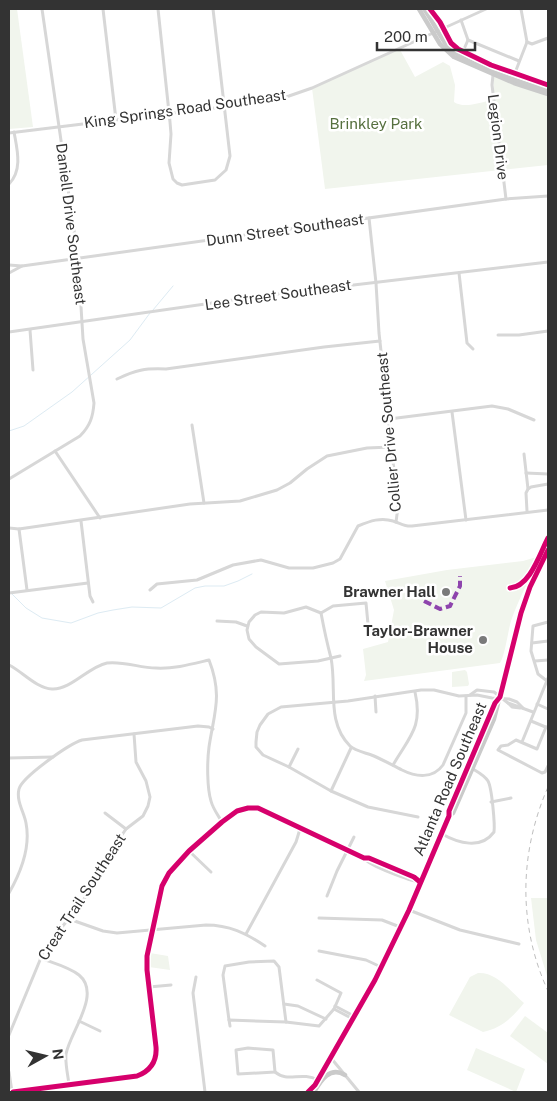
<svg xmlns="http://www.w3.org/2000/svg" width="557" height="1101" font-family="'Public Sans',sans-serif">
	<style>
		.green { fill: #f1f5ed }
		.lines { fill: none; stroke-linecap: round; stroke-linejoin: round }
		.stream { stroke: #ddebf3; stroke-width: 1 }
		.minor { stroke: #d7d7d7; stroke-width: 3 }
		.major { stroke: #cacaca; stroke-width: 4.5 }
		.rail { stroke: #bebebe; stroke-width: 1; stroke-dasharray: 5 4; stroke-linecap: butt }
		.quiet { stroke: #8e44ad; stroke-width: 4; stroke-dasharray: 8 4; stroke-linecap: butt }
		.cycleway-casing { stroke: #fff; stroke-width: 8 }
		.cycleway { stroke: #d6006c; stroke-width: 5 }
		.poi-dot { fill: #7a7a7a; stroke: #fff; stroke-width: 2 }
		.labels { text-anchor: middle; stroke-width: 5; stroke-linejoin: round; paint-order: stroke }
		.street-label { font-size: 15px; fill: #333; stroke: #fff }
		.park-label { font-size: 15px; fill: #56703f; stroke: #fff }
		.poi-label { font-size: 15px; font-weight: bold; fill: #333; stroke: #fff; text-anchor: end }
	</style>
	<rect width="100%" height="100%" fill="#fff"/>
	<g class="green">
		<path d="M9,9H17L33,127L9,129Z"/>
		<path d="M399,48L415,77L443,62L450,66L455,85L454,102C464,109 481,102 493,100L494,73L548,91V165L325,189L312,88Z"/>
		<path d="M540,556C530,578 519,598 511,621C508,631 505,656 500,663L364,681L366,675L363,649L388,642L394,610L385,581L447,570L523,561Z"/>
		<path d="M465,670L467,672L469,684L468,686L452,687V672Z"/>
		<path d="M531,898H548V979L536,940Z"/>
		<path d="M150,953L168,956L170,970L149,967Z"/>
		<path d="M478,973C497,972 510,991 524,1003C512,1018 501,1028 483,1032L449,1015L470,977Z"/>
		<path d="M525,1016L548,1033V1064L510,1036Z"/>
		<path d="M476,1048L525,1069L516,1092L467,1070Z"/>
	</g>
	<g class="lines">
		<g class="stream">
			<path d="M153,310L173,286"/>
			<path d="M9,431L24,426L72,392L130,340L150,313"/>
			<path d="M12,594L26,608L42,618L71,623L98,613L113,610L132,607L161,608L195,588L205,586H224L238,581L252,574"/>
		</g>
		<g class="minor">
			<path d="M103,9L116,120"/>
			<path d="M158,9L170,122L171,134L169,163L173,179L177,183L182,185L215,180L226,170L230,156L213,9"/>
			<path d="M521,9L527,42"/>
			<path d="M461,20L468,40"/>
			<path d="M468,40L519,61"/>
			<path d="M527,42L532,44L548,38"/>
			<path d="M461,56L468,40"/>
			<path d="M493,75L492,85L506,199"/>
			<path d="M513,78L527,42"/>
			<path d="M9,133L255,103L289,96L312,88L486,9"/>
			<path d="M9,184C23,170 17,149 14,132"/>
			<path d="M369,218L376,283L379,333L398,507L396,522"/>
			<path d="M9,265L22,266L506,199L548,196"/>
			<path d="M9,273L22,266"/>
			<path d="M459,273L467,343L473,349"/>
			<path d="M30,330L33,370"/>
			<path d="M9,332L269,295L548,262"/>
			<path d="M498,335H519L548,331"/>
			<path d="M117,379C136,370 145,368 166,369L324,347L380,341"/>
			<path d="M452,412L466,520"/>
			<path d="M389,419L492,406L508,409L534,420"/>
			<path d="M192,425L204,503"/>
			<path d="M55,451L100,518"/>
			<path d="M524,454L528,489L526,493L527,511"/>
			<path d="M526,473L548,474"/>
			<path d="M9,479L80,436C90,426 93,417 94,403L83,339L78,258L42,9"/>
			<path d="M528,489L531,487L548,484"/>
			<path d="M81,521L90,596L93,602"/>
			<path d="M9,528L19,529L190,504L240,501L277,490L290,483L307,469L327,456L367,448L391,447"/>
			<path d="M19,529L27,590"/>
			<path d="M150,590L157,584L197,580L233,565L261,560L289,568H313L333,563L340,559L358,526C370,521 381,517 393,521C400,523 405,527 412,526L548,510"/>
			<path d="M9,593L88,583"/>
			<path d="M321,613C324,629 327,643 331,658C337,688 326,722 350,746C355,751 367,753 374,756C383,760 392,765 402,770C416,777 433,779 443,765L466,713V696"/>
			<path d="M217,621L236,622L247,626"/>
			<path d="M532,643L548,641"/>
			<path d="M340,656L318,661L279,664L256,647L249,639L247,630L249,622L255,615L261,612L284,613L306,607L321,613L333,606L366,603L368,624"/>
			<path d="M535,661L548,660"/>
			<path d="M9,665C23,672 36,688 52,689C71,690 88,667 107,663C124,661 140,668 156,668C174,669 192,664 209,660C223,696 214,713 209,747C207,762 207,788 211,801C213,809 218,815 222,822"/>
			<path d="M547,681L538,674L531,651L533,626L548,622"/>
			<path d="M470,695L477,690L494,692L508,703L533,712"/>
			<path d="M375,696L376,712"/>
			<path d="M508,703L512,707L520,708"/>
			<path d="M537,704L548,709"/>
			<path d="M531,721L548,728"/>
			<path d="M546,727L537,749L516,740L508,745L501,746L498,750L542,773L545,772L548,766"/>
			<path d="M522,742L548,678"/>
			<path d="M9,758L53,757"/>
			<path d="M393,765C410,736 423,727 415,692"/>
			<path d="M289,767L298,749"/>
			<path d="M331,791L351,748"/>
			<path d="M491,802L511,798"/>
			<path d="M105,813L126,829"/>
			<path d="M418,817L368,807L331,791L289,767L263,755L256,747V742L257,732L260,725L268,714L281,707L348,701L421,690H434L459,696L477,695L492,698L509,699L517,702L523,708"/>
			<path d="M442,834C458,843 481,850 494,832C495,825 492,788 488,781C485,776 478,772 473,769"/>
			<path d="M189,851L211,872"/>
			<path d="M364,858C370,866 410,881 420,882"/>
			<path d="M9,893C21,872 31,848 26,823C24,812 16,801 19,789C22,777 69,744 82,740L198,726L209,727L213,729"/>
			<path d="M327,896L337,871L354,837"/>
			<path d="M409,910L460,930L519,944"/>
			<path d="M319,918L382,920L400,927"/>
			<path d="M69,919L103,931L117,933L206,925C229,925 246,933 265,946"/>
			<path d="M246,934L296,842L300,829"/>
			<path d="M319,951L366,960L381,967"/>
			<path d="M40,958C53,963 69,967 79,975C102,994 70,1032 66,1054C65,1064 68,1075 69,1085"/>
			<path d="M196,977L193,993L205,1092"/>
			<path d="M149,987L171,985"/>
			<path d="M284,1004L298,1006L326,1019"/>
			<path d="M335,1006L354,1016"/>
			<path d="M334,1009L353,1019"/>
			<path d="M229,1020L223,975L225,966L249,962L274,961L279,967L286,1022"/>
			<path d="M79,1021L100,1031"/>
			<path d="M230,1026L229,1020L286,1022L319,1026L334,1009L341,993L317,980"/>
			<path d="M9,1035L45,948L83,901L115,845L126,829L143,816L148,806L150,797L146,781L136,762L134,734"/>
			<path d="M248,1048L273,1050L275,1072L238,1074L236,1050Z"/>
			<path d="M331,1058L359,1092"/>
			<path d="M9,1072L12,1092"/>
			<path d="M275,1072C288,1083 301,1071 318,1080"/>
			<path d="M13,1092L137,1076C150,1071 157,1061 156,1047L147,970V956L162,886L169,873L189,851L222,822L237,811L248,808H258L364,858H369L414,877L420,882"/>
		</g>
		<g class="major">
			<path d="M419,9L440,44L454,57L514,83L548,94"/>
			<path d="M424,9C433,21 439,36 449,48C465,64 525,84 548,90"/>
			<path d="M449,816V811L495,703L499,698"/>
			<path d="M308,1092L315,1085L375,980L409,910L449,816L453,813L494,719L521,613L530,587L548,550"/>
			<path d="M314,1092C321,1080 330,1066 345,1075"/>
		</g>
		<path class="rail" d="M548,787C519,853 518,926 548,991"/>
		<path class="quiet" d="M424,601L440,609L450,606L460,586V576"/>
		<g class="cycleway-casing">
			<g id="cycleway">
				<path d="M430,9L440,22L451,43L458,49L491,65L548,85"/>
				<path d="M510,588C530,587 540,553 548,538"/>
				<path d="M13,1092L137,1076C150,1071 157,1061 156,1047L147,970V956L162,886L169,873L189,851L222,822L237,811L248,808H258L364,858H369L414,877L420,882"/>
				<path d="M308,1092L315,1085L375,980L409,910L449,816V811L495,703L500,697L521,613L530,587L548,550"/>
			</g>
		</g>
		<use href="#cycleway" class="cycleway"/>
	</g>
	<g class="poi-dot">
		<circle cx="446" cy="592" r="5"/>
		<circle cx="483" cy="640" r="5"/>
	</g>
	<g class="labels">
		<g class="street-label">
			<text transform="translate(185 109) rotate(-8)" y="5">King Springs Road Southeast</text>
			<text transform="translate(498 137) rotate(83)" y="5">Legion Drive</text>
			<text transform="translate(71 224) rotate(83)" y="5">Daniell Drive Southeast</text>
			<text transform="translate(285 230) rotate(-8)" y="5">Dunn Street Southeast</text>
			<text transform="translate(278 295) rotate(-8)" y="5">Lee Street Southeast</text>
			<text transform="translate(389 432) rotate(-95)" y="5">Collier Drive Southeast</text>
			<text transform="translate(450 779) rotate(-67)" y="5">Atlanta Road Southeast</text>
			<text transform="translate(82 897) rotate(-57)" y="5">Creat Trail Southeast</text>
		</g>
		<g class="park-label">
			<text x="376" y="129">Brinkley Park</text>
		</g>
		<g class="poi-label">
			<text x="436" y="597">Brawner Hall</text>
			<text x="473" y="636">Taylor-Brawner<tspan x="473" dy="17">House</tspan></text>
		</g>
	</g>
	<rect width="557" height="1101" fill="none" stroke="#333333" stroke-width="20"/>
	<g transform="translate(45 1056) rotate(82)" stroke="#ffffff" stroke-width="4" paint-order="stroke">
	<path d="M0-4L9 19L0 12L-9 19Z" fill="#333333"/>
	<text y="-8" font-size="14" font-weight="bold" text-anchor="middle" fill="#333333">N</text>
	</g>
	<path d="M377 42v8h98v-8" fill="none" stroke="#333333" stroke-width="2.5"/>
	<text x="384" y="42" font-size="15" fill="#333333" stroke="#ffffff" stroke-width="4" paint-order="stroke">200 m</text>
</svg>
